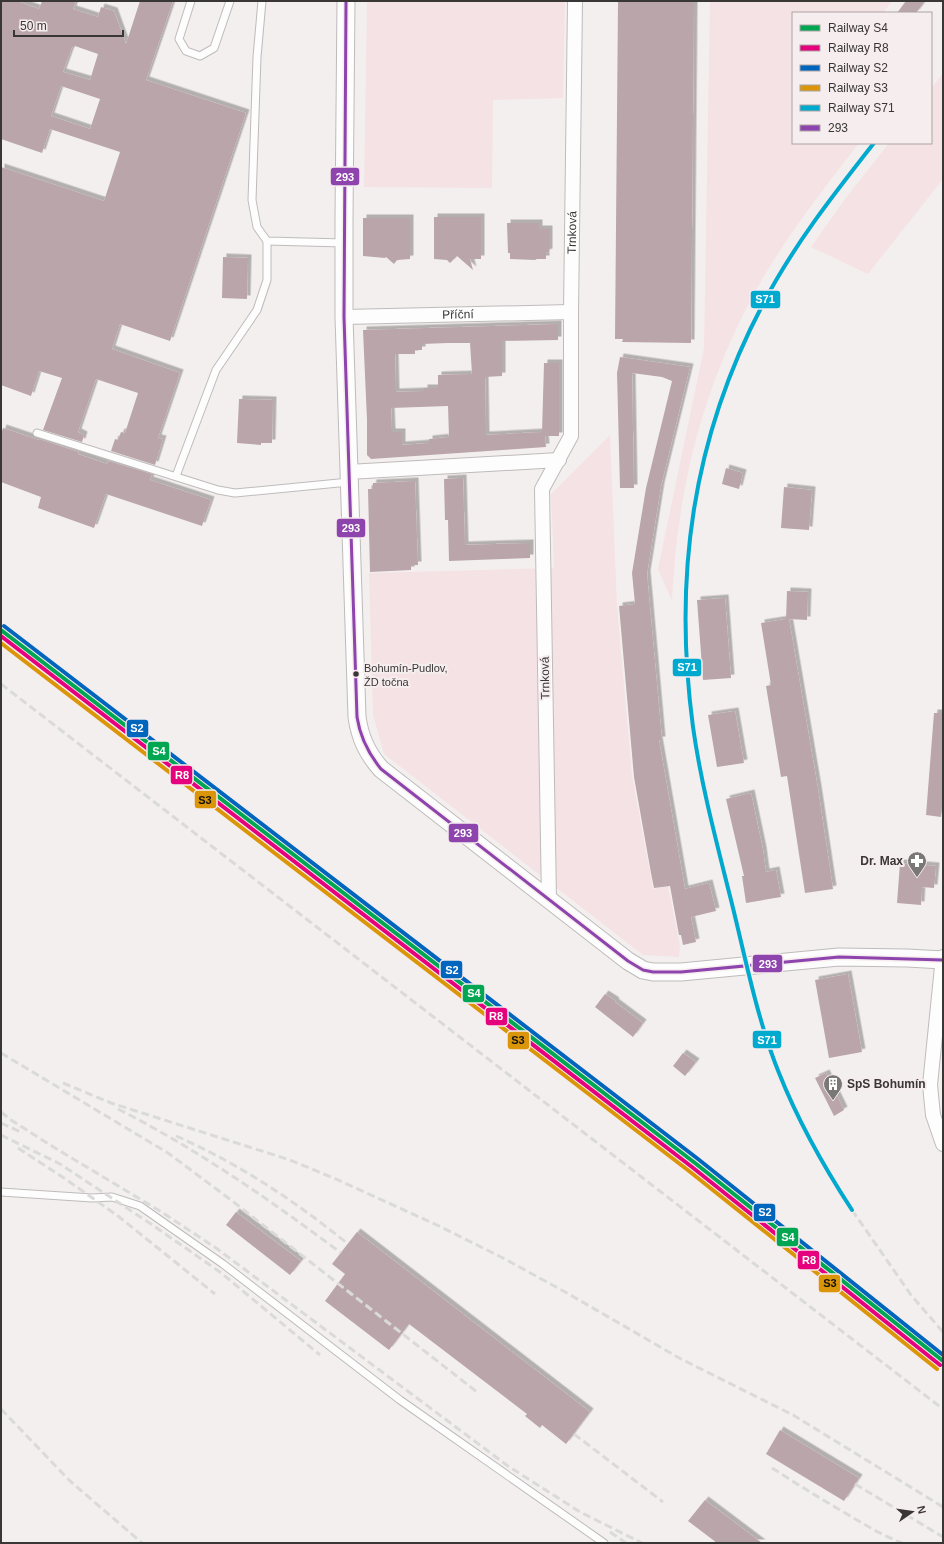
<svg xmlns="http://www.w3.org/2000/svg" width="944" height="1544" font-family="Helvetica,sans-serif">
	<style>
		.green { fill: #f5e2e4 }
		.building { fill: #baa6aa; fill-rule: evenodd; filter: url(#shadow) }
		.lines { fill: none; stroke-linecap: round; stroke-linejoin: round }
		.service-casing { stroke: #bfbbbb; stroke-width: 9 }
		.minor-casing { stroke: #bfbbbb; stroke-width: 16 }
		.tertiary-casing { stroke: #bfbbbb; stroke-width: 19 }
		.service { stroke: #fdfdfd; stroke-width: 7 }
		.minor { stroke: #fdfdfd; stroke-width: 14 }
		.tertiary { stroke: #fdfdfd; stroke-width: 17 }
		.rail { stroke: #dadada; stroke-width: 3; stroke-dasharray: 8 4; stroke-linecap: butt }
		.bus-1-casing { stroke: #f6edee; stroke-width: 6 }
		.bus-1 { stroke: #8e44ad; stroke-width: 3 }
		.rail-1-casing { stroke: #f6edee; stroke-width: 7 }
		.rail-2-casing { stroke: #f6edee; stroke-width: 7 }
		.rail-3-casing { stroke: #f6edee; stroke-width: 7 }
		.rail-4-casing { stroke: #f6edee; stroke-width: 7 }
		.rail-5-casing { stroke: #f6edee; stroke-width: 7 }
		.rail-1 { stroke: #00a651; stroke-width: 4 }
		.rail-2 { stroke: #e5007d; stroke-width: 4 }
		.rail-3 { stroke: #0065bd; stroke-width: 4 }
		.rail-4 { stroke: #da9508; stroke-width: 4 }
		.rail-5 { stroke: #00a9ce; stroke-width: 4 }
		.bus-dot { fill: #393636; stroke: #f6edee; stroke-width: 1.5 }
		.labels { text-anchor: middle; stroke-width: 4; stroke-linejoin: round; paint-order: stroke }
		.bus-label { font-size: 11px; fill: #393636; stroke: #f6edee; text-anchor: start }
		.street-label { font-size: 12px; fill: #393636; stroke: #f6edee }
		.poi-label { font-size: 12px; font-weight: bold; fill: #393636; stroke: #f6edee; text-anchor: end }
		.line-badge { stroke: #f6edee; stroke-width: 1.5 }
		.badge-label { font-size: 11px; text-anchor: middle; font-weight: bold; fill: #fff }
		.pale-badge-label { font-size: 11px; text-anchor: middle; font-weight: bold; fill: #111 }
	</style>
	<defs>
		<filter id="shadow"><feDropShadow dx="3.5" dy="-3.5" stdDeviation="0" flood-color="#0004"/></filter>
	</defs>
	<rect width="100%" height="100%" fill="#f4efef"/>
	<g class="green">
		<path d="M367,1H565L563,98L493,100L492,188L364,187Z"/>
		<path d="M710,1H892L883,13H793V143H859C819,195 777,248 747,307C699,401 677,496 672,601L658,569L704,348Z"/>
		<path d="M943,73V179L868,274L811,247L845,199L889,143H931V89Z"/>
		<path d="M610,435L617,606L632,775L653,889L668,886L680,945L679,957L643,955L384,754L373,715L369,573L554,568L551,494Z"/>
	</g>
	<g class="building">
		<path d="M1,1H17L39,9L42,1H76L73,9L98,17L101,7L114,11L126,44L140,1H173L146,80L246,113L170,341L120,324L112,349L180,373L158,438L163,439L155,465L111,451L115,439L118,440L121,432L125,433L138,393L96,379L78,432L84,435L82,442L43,430L62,378L39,371L31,396L1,385V167L104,201L120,152L50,129L42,153L1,139ZM75,46L98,54L90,80L63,72L72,47L74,48ZM61,86L100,99L90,129L51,116Z"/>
		<path d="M618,1H694L691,343L622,342L623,339H615Z"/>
		<path d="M906,1H925L916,13H897Z"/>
		<path d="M434,217H481V259H470L473,270L457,256L450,263L447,260L434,259Z"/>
		<path d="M363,218H410V259L397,260L394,264L386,257L385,258L363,256Z"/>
		<path d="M507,223H539V229H549V252L546,253V259H537L535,260L510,259V253H508Z"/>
		<path d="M223,257L248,258L247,299L222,298Z"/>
		<path d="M558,324V340L502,341V376L485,377L486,435L542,432L544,363H559V436H545L546,447L371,459L367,455V420L363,330ZM448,343H470L472,374L438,375V388H424V391L396,392L395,354H415V350H422V344ZM448,406L449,437L429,439V443L402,445V432H392L391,408Z"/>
		<path d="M620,357L690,367L661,486L647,574L662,740H659L685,889L709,883L716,911L691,917L696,942L683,945L681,935H679L670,886L654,888L651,873L634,777L619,606L635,604L632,573L646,488L672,381L662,377L632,373L634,488H620L617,373Z"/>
		<path d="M239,399L273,400L272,443H261V445L237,443Z"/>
		<path d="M3,428L39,440V439L79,452L78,454L107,464L108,461L152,474L150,480L211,500L202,526L106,494L94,528L38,508L41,497L1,482V434Z"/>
		<path d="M726,468L743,473L739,489L722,484Z"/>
		<path d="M463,478L465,545L530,543V558L449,561L448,520H445L444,479Z"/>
		<path d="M415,481L418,565H411V570L370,572L368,489H372L373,483Z"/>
		<path d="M784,487L812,490L809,530L781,528Z"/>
		<path d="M787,591L808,592L807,620L789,619L818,789L833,889L805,893L787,776L781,777L766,686L771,685L761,623L786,619Z"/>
		<path d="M725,598L731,678L703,680L697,600Z"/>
		<path d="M735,711L744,763L717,767L708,715Z"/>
		<path d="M934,713H943V796L941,817L926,815Z"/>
		<path d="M751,793L763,850L766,872L776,870L781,897L746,903L742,876H744L726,799Z"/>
		<path d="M900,863L936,866L934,888L922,887L921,905L897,903Z"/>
		<path d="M848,974L862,1052L829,1058L815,980Z"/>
		<path d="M605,994L616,1001L615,1002L643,1023L633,1037L595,1007Z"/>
		<path d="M683,1053L696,1062L685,1076L673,1066Z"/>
		<path d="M826,1073L844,1110L834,1116L815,1078Z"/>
		<path d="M236,1212L301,1261L290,1275L226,1225Z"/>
		<path d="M357,1232L590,1412L566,1444L542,1425L540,1428L525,1416L527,1414L409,1324L389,1350L325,1301L345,1274L332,1264Z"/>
		<path d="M780,1430L859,1478L844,1501L766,1454Z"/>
		<path d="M705,1500L762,1543H717L688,1521Z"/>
	</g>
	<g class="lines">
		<g class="service-casing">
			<g id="service">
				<path d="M191,1L179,39L186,51L200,56L214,48L230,1"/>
				<path d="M262,1L257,57L252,200L257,227L267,241L344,243"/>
				<path d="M37,433L218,490L235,493L349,482"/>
				<path d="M176,476L216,370L257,310L267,280V241"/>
				<path d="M1,1192L92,1198L112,1197L140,1206L223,1264L400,1400L604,1543"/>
			</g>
		</g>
		<g class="minor-casing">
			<g id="minor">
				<path id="s1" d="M344,317L571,312"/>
				<path d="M348,472L559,460"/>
				<path id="s2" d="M549,900L542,489L571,436V312L575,1"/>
				<path d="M943,957L930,1085L933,1115L943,1144"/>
			</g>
		</g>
		<g class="tertiary-casing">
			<path id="tertiary" d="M346,1L344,219V317L357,717C360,738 367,753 381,769L628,961L643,970L653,972H681L839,957L907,958L943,960"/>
		</g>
		<use href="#service" class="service"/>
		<use href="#minor" class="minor"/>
		<use href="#tertiary" class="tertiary"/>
		<g class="rail">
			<path d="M1,684L943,1409"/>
			<path d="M1,1053L168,1153L231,1200L477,1392"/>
			<path d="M63,1083L111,1103L290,1160L336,1179L439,1226L503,1258L567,1293L681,1359L793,1415L943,1507"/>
			<path d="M118,1109C197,1149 270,1200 341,1253"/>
			<path d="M1,1112L11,1120L55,1148L160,1211L216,1248L508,1466L580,1512L642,1543"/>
			<path d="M1,1123L23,1133"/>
			<path d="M1,1135L60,1164L151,1224L220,1272L320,1355"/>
			<path d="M176,1136C238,1163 295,1201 348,1244"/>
			<path d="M18,1148L64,1178L118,1216L215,1294"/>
			<path d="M852,1210L911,1295L943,1332"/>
			<path d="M1,1409L70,1481L142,1543"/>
			<path d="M574,1434L663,1502"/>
			<path d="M772,1468C797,1484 821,1499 847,1514C865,1525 882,1535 902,1543"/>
			<path d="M855,1484L943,1537"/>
			<path d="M610,1532L626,1543"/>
		</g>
		<g class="bus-1-casing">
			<path id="bus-1" d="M346,1L344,317L357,717C360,737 368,753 381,769L628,961L643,970L653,972H681L839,957L943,960"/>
		</g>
		<use href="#bus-1" class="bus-1"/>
		<g class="rail-1-casing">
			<path id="rail-1" d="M1,630L695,1163L943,1361"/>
		</g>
		<g class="rail-2-casing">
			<path id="rail-2" d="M1,636L692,1167L940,1365"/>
		</g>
		<g class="rail-3-casing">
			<path id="rail-3" d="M4,626L698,1159L943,1355"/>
		</g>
		<g class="rail-4-casing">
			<path id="rail-4" d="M1,643L689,1171L937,1369"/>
		</g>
		<g class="rail-5-casing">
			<path id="rail-5" d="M852,1210C824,1167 798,1121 779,1073C756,1016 745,955 730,896C716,840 701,784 693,727C673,578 692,438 763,304C793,246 834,194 874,143"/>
		</g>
		<use href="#rail-1" class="rail-1"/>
		<use href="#rail-2" class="rail-2"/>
		<use href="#rail-3" class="rail-3"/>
		<use href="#rail-4" class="rail-4"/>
		<use href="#rail-5" class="rail-5"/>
	</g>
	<defs>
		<g id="pharmacy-pin" transform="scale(1)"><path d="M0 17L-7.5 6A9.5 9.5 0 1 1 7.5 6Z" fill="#7a7777" stroke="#f6edee"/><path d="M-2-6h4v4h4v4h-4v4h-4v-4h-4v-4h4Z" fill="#fff"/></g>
		<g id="building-pin" transform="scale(1)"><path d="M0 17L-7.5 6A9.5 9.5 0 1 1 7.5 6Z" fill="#7a7777" stroke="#f6edee"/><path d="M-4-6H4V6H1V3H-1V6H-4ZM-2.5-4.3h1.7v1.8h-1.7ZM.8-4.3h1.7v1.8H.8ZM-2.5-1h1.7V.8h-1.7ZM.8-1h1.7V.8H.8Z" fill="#fff"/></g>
	</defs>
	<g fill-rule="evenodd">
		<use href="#pharmacy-pin" x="917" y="861"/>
		<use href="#building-pin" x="833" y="1084"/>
	</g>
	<circle class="bus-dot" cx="356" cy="674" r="3.5"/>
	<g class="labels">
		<g class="bus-label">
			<text x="364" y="672">Bohumín-Pudlov,<tspan x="364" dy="14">ŽD točna</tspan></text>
		</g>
		<g class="street-label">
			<text dy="4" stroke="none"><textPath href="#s2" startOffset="675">Trnková</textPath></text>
			<text dy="4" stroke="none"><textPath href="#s1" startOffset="114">Příční</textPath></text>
			<text transform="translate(545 678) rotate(-91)" y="4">Trnková</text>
		</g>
		<g class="poi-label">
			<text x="903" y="865">Dr. Max</text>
			<text x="847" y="1088" text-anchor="start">SpS Bohumín</text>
		</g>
	</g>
	<g class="line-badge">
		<rect x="330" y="167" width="30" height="19" rx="4" fill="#8e44ad"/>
		<rect x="750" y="290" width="31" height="19" rx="4" fill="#00a9ce"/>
		<rect x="336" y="518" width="30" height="20" rx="4" fill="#8e44ad"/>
		<rect x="672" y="658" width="30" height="19" rx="4" fill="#00a9ce"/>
		<rect x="126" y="719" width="23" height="19" rx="4" fill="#0065bd"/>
		<rect x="147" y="741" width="23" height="20" rx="4" fill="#00a651"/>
		<rect x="170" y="765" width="23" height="20" rx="4" fill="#e5007d"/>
		<rect x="194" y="790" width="23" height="19" rx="4" fill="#da9508"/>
		<rect x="448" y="823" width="31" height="20" rx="4" fill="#8e44ad"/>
		<rect x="752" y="954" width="31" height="19" rx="4" fill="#8e44ad"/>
		<rect x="440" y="960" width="23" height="19" rx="4" fill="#0065bd"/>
		<rect x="462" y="984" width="23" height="19" rx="4" fill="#00a651"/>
		<rect x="485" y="1007" width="23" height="19" rx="4" fill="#e5007d"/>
		<rect x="752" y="1030" width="30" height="19" rx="4" fill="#00a9ce"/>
		<rect x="507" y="1031" width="23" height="19" rx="4" fill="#da9508"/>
		<rect x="753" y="1203" width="23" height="19" rx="4" fill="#0065bd"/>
		<rect x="776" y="1227" width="23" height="20" rx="4" fill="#00a651"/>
		<rect x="797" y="1250" width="23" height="20" rx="4" fill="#e5007d"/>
		<rect x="818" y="1274" width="23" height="19" rx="4" fill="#da9508"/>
	</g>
	<g class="badge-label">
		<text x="345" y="181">293</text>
		<text x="765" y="303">S71</text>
		<text x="351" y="532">293</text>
		<text x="687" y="671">S71</text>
		<text x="137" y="732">S2</text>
		<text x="159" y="755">S4</text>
		<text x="182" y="779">R8</text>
		<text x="463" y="837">293</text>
		<text x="768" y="968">293</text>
		<text x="452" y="974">S2</text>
		<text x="474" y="997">S4</text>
		<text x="496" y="1020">R8</text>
		<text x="767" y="1044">S71</text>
		<text x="765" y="1216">S2</text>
		<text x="788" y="1241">S4</text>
		<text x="809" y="1264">R8</text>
	</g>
	<g class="pale-badge-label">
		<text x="205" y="804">S3</text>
		<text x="518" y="1044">S3</text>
		<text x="830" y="1287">S3</text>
	</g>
	<rect width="944" height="1544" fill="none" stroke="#393636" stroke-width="4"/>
	<rect x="792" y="12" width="140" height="132" fill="#f6edee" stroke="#aaa4a4"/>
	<rect x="800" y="25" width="20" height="6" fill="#00a651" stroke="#aaa4a4"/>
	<text x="828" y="32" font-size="12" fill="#393636">Railway S4</text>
	<rect x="800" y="45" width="20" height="6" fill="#e5007d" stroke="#aaa4a4"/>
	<text x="828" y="52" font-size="12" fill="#393636">Railway R8</text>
	<rect x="800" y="65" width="20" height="6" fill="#0065bd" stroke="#aaa4a4"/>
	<text x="828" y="72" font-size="12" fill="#393636">Railway S2</text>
	<rect x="800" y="85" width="20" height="6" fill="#da9508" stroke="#aaa4a4"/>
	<text x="828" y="92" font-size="12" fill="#393636">Railway S3</text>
	<rect x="800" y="105" width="20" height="6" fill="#00a9ce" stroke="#aaa4a4"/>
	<text x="828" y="112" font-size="12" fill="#393636">Railway S71</text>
	<rect x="800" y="125" width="20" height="6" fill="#8e44ad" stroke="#aaa4a4"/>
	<text x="828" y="132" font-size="12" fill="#393636">293</text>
	<g transform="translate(912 1512) rotate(77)" stroke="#f6edee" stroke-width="3" paint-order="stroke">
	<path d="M0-3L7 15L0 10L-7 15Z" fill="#393636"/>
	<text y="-6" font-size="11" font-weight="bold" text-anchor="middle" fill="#393636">N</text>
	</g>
	<path d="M14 30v6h109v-6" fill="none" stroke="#393636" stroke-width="2"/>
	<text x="20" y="30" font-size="12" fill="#393636" stroke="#f6edee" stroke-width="3" paint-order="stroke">50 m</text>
</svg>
